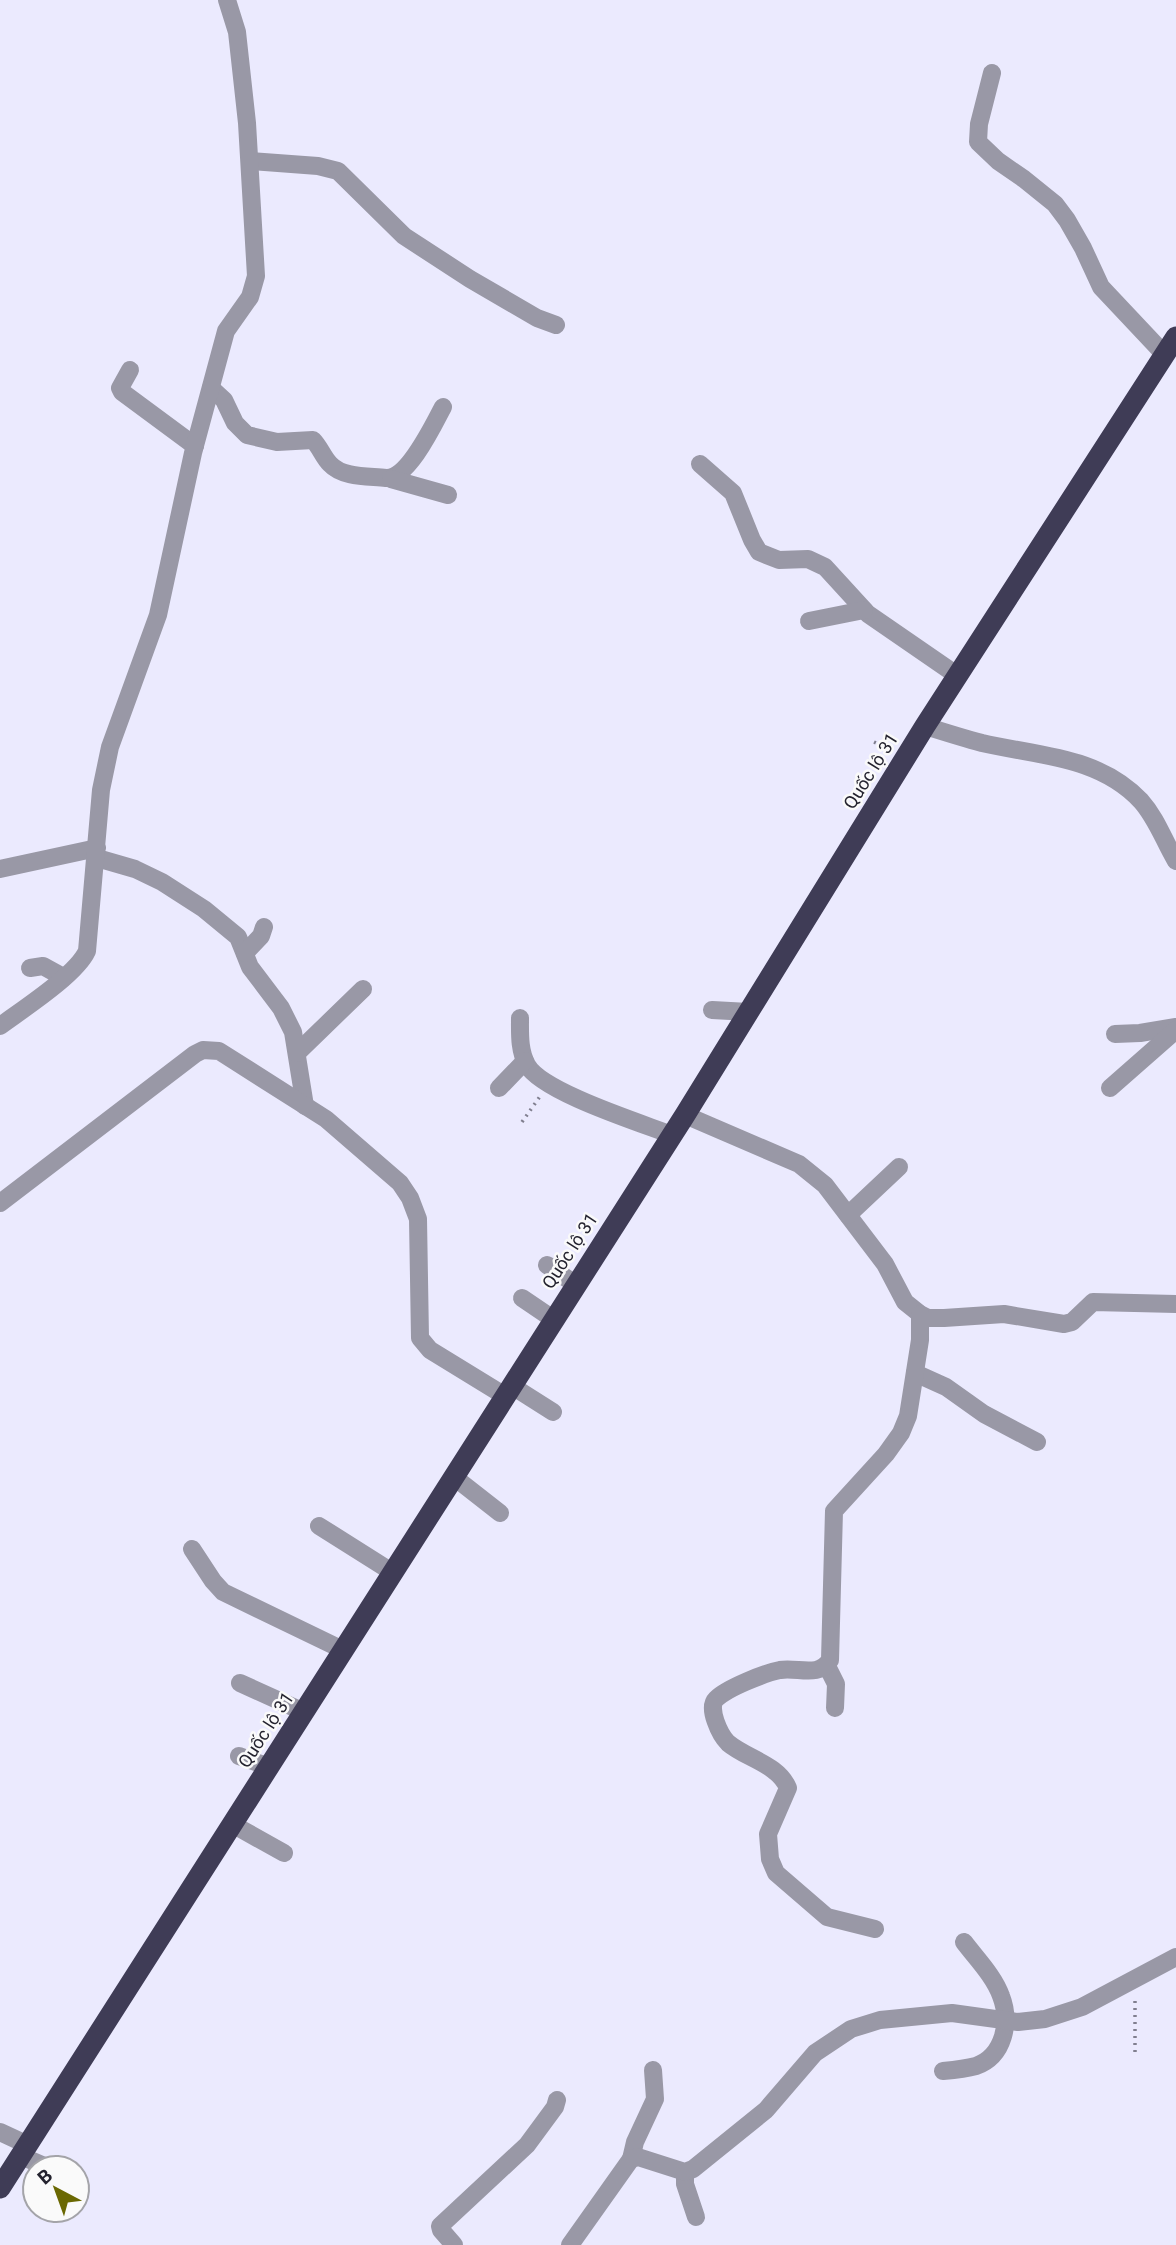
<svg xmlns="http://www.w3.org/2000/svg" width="1176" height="2245" font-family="Roboto,sans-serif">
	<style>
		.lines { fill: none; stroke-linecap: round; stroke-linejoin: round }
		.path { stroke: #807f8f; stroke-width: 3.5; stroke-dasharray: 2 5; stroke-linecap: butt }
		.minor { stroke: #9998a6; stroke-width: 18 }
		.highway { stroke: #3f3c56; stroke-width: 21 }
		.labels { text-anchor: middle; stroke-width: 5; stroke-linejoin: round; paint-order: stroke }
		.street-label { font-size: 18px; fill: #24232f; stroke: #fafafa }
	</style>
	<rect width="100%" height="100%" fill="#ebeafe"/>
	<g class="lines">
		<g class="path">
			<path d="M874,742L889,749"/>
			<path d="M522,1122L541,1095"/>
			<path d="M1135,2052V1998"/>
		</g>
		<g class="minor">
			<path d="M992,73L979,124L978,142L998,161L1024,179L1055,204L1067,220L1083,248L1101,287L1165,355"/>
			<path d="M250,161L318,166L338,171L404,236L470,279L537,318L556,325"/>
			<path d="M130,370L120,388L122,392L195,446"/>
			<path d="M211,388L224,400L235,423L247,435L277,442L313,440C320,447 323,457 330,464C343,478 368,476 386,478C408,479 434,424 443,407"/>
			<path d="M700,464L733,493L752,540L759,552L779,560L808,559L825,567L868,614L958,676"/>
			<path d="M391,479L448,495"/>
			<path d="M809,621L864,610"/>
			<path d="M925,726C944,732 963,738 982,743C1038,756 1099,756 1141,801C1157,819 1164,841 1176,861"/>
			<path d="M97,858L135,869L162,882L204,909L238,937L250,967L281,1008L293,1032L305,1106"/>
			<path d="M0,869L97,848"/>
			<path d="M245,953L261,936L264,927"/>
			<path d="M30,968L43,966L63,977"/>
			<path d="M712,1010L749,1012"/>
			<path d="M520,1018C520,1034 519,1050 527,1065C542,1092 641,1123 672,1135"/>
			<path d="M0,1026C23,1009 76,975 87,951L101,790L110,747L158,615L193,453L226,331L250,297L256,276L247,123L237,32L227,0"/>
			<path d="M1115,1034L1140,1033L1176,1027"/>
			<path d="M297,1053L363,989"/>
			<path d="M499,1088L525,1061"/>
			<path d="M1110,1088L1176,1030"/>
			<path d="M685,1115L799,1164L825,1185L885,1264L905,1302L920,1314L928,1318H944L1004,1314L1064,1324L1072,1322L1093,1302L1176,1304"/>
			<path d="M0,1203L195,1054L203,1050L219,1051L326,1119L400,1183L410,1198L418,1219L420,1338L430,1350L505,1396"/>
			<path d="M848,1215L899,1167"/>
			<path d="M547,1265L575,1284"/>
			<path d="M522,1298L553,1319"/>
			<path d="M915,1373L946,1387L984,1414L1037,1442"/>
			<path d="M512,1386L553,1412"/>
			<path d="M454,1477L500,1513"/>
			<path d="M319,1526L392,1572"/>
			<path d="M192,1549L213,1581L223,1592L343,1650"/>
			<path d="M827,1666L836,1684L835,1708"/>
			<path d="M240,1683L304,1712"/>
			<path d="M239,1756L269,1767"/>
			<path d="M232,1824L284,1853"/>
			<path d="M875,1929L827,1917L776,1873L770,1859L768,1834L788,1788C778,1764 747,1759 728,1743C720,1735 707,1708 716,1699C727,1688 765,1673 780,1670C798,1667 819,1678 830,1660L834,1511L886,1454L901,1433L908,1416L920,1340V1314"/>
			<path d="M943,2071C954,2070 965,2069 976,2066C1004,2056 1011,2022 1001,1996C994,1976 976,1958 964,1942"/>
			<path d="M0,2132L28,2145"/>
			<path d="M21,2156L49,2168"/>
			<path d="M631,2159L635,2142L655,2099L653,2070"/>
			<path d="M685,2172V2184L696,2217"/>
			<path d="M454,2245L441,2230L440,2226L527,2145L555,2107L557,2100"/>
			<path d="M570,2245L631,2159L638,2157L685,2172L693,2169L766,2110L815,2053L851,2029L880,2020L952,2013L1018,2022L1045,2019L1082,2007L1176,1957"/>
		</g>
		<path class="highway" d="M0,2188L685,1115L925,726L1176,337"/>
	</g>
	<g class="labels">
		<g class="street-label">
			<text transform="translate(871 771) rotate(-58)" y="6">Quốc lộ 31</text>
			<text transform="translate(570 1251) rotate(-57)" y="6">Quốc lộ 31</text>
			<text transform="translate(266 1730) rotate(-57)" y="6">Quốc lộ 31</text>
		</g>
	</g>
	<g transform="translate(56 2189) rotate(319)"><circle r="33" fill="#fafafa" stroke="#a4a4a9" stroke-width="2"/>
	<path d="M0-5L12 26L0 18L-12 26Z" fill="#6a6802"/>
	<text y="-10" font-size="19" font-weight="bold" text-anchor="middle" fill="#24232f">B</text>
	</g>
</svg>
